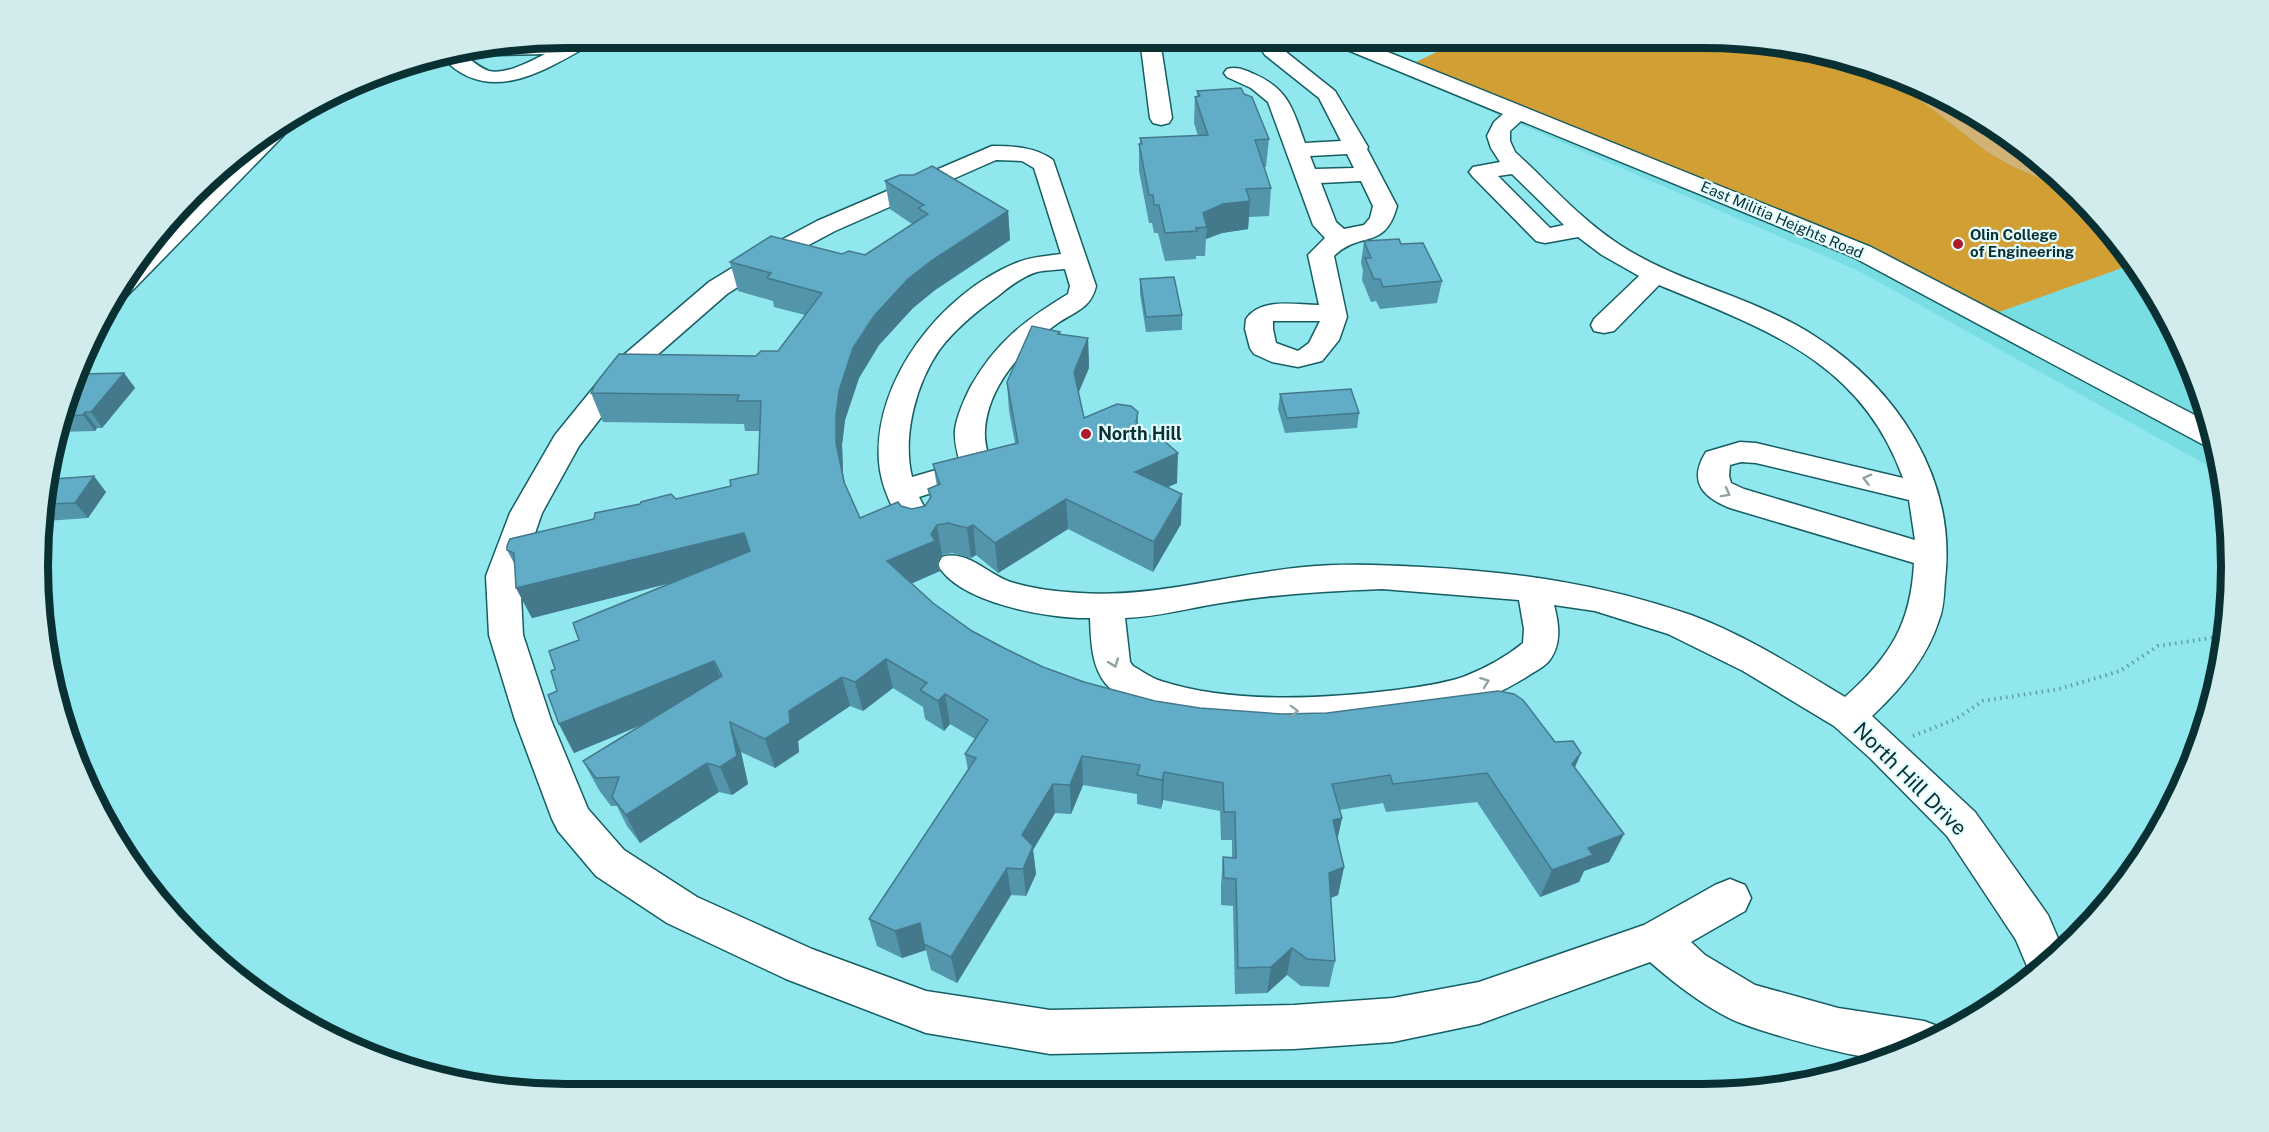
<svg xmlns="http://www.w3.org/2000/svg" width="2269" height="1132" font-family="'Public Sans',sans-serif">
	<style>
		.built { fill: #79dde4 }
		.green { fill: #d3b276 }
		.forest { fill: #d29f34 }
		.lines { fill: none; stroke-linecap: round; stroke-linejoin: round }
		.minor-casing { stroke: #165e63; stroke-width: 3 }
		.major-casing { stroke: #165e63; stroke-width: 3 }
		.path { stroke: #5da1a6; stroke-width: 4; stroke-dasharray: 1.5 4.5; stroke-linecap: butt }
		.minor { fill: #fff; fill-rule: evenodd }
		.major { fill: #fff; fill-rule: evenodd }
		.wall { fill: #5395ab }
		.shaded-wall { fill: #44798b }
		.building { fill: #61adc7; stroke: #44798b; stroke-width: 1.5 }
		.oneway { stroke: #90a2a3 }
		.poi-dot { fill: #ae1a2c; stroke: #e4fcfe; stroke-width: 2 }
		.labels { text-anchor: middle; stroke-width: 4.5; stroke-linejoin: round; paint-order: stroke }
		.far-street-label { font-size: 15px; fill: #093033; stroke: #e4fcfe }
		.far-poi-label { font-size: 15px; font-weight: bold; fill: #093033; stroke: #e4fcfe; text-anchor: start }
		.poi-label { font-size: 18px; font-weight: bold; fill: #093033; stroke: #e4fcfe; text-anchor: start }
		.near-street-label { font-size: 21px; fill: #093033; stroke: #e4fcfe }
		.rim { fill: none; stroke: #093033; stroke-width: 8 }
	</style>
	<rect width="100%" height="100%" fill="#90e7ed"/>
	<path class="built" d="M1466,38L1737,39L1839,55L1936,92L2024,147L2100,217L2161,301L2203,396L2221,473L1859,271L1346,49L1366,41L1416,62Z"/>
	<path class="green" d="M1853,61L1936,92L2024,147L2077,195L2010,165L1985,150L1930,107Z"/>
	<path class="forest" d="M1466,38L1737,39L1839,55L1893,83L1930,107L1985,150L2010,165L2077,195L2100,217L2133,264L1999,312L1880,254L1416,62Z"/>
	<g class="lines">
		<g class="minor-casing">
			<g id="minor">
				<path d="M574,38H598L595,42C547,69 490,108 443,58L464,54C471,60 480,68 489,71C506,75 531,61 545,54L498,55L489,50L538,42L562,45Z"/>
				<path d="M960,38H1289L1280,45L1281,48L1335,91L1368,147L1367,149L1397,206C1385,251 1361,230 1334,256L1347,317L1339,340L1322,361L1298,367L1272,362L1254,354L1250,348L1245,329L1246,319C1261,297 1296,305 1319,305L1308,255L1325,238L1313,225L1268,102L1251,88L1227,77L1224,73L1227,69C1237,66 1245,70 1254,74C1289,89 1293,110 1305,143L1341,141L1319,98L1265,55L1261,49L1161,47L1172,118L1169,123L1161,125L1153,123L1150,118L1141,47L970,44L963,42ZM1347,154L1354,168L1315,169L1310,156ZM1361,181L1373,206L1370,218L1364,225L1344,229L1336,222L1321,183ZM1273,321H1320L1309,343L1298,351L1276,343L1273,329Z"/>
				<path d="M1325,38H1353L1871,247L2210,423L2215,446L2202,444L1853,257L1521,121L1510,131V141L1515,152C1549,183 1581,220 1620,245C1680,284 1752,296 1813,335C1897,388 1957,478 1945,580C1944,593 1944,608 1939,620C1927,658 1901,689 1872,716L1975,812L2048,915L2063,950L2032,978L2016,940L1947,836L1870,758L1834,726L1743,671L1668,634L1595,611L1554,605C1559,624 1562,644 1549,661C1544,667 1537,670 1531,674C1505,691 1477,703 1447,710C1358,730 1247,735 1158,710C1141,705 1118,698 1106,684C1091,666 1091,640 1090,618C1049,619 959,603 938,565L942,557C969,549 988,576 1014,583C1034,589 1059,592 1080,593C1155,598 1229,574 1304,567C1343,563 1383,565 1422,567C1516,572 1602,584 1691,615C1745,635 1795,667 1845,697C1890,657 1911,624 1914,563L1730,508C1702,497 1688,481 1706,452L1740,442L1756,443L1903,478C1861,360 1764,329 1659,285L1614,331L1604,333L1594,331L1591,325L1594,319L1639,276L1602,255L1578,237L1545,243L1536,241L1473,177L1469,172L1473,167L1500,162L1491,148L1487,136L1494,122L1503,114L1328,42ZM1512,174L1564,225L1550,228L1498,176ZM1741,462L1756,463L1909,500L1915,540L1744,489L1731,483L1729,476L1730,465ZM1382,589L1519,600L1524,629L1523,643C1506,657 1484,669 1463,677C1442,684 1418,687 1396,690C1323,699 1231,704 1161,681C1151,678 1142,671 1133,666L1130,662L1125,618C1157,617 1189,608 1221,603C1274,594 1328,591 1382,589Z"/>
				<path d="M992,146C1013,146 1036,147 1053,160L1096,286C1091,308 1076,311 1058,323C1023,347 987,387 985,431C984,444 989,456 991,468L987,475L919,497L934,526L929,534L918,537L907,534C894,512 881,488 879,462C873,380 942,293 1016,263C1030,257 1046,256 1061,254L1034,168L1022,161L996,160L835,231L773,264L727,294L632,377L579,446L542,513L520,576L523,635L551,720L588,809L624,850L697,897L812,949L926,991L1050,1010L1294,1005L1393,998L1479,982L1644,925L1715,885L1730,879L1745,885L1751,898L1745,911L1691,942L1705,955L1755,985L1838,1008L1924,1021L1940,1027L1942,1033C1925,1043 1908,1056 1889,1059C1865,1062 1752,1030 1729,1018C1700,1003 1674,983 1650,962L1479,1024L1393,1042L1294,1049L1050,1054L926,1033L786,979L667,923L596,876L558,831L552,819L515,720L489,635L486,576L510,513L555,435L612,365L709,282L755,254L817,221ZM1065,269L1070,286L1068,294C1025,320 996,342 971,386C964,400 957,415 955,430C954,441 957,452 960,463L912,477C902,436 916,383 940,349C956,328 977,311 998,296C1009,287 1023,276 1037,272C1046,270 1056,270 1065,269Z"/>
			</g>
		</g>
		<g class="major-casing">
			<path id="major" d="M283,126L286,131L283,136L125,298L112,299L126,273L208,186L250,144Z"/>
		</g>
		<path class="path" d="M1913,736L1956,719L1983,701L2059,689L2120,671L2158,646L2224,636"/>
		<use href="#minor" class="minor"/>
		<use href="#major" class="major"/>
	</g>
	<g class="wall">
		<path d="M1197,91L1244,94L1269,139L1266,167H1264L1271,188L1269,216L1249,217L1248,229L1222,233L1206,239L1205,256H1196V259L1165,261L1158,233H1154L1152,223H1149L1139,171V144H1140V138L1198,136L1194,123L1195,97L1197,96Z"/>
		<path d="M885,181L1008,211L1010,240L935,290L913,308L879,345L859,378L845,420L842,445L843,473L845,485L860,518L901,506L912,509L925,506L930,499L928,489L937,486L933,464L1015,443L1009,411L1007,382L1060,332V335L1088,338L1089,368L1078,393L1084,418L1138,412V424L1177,483L1168,487L1181,524L1153,572L1068,529L998,573L976,555L971,558L952,553L942,555L938,560L940,571L911,584L933,603L972,631L1004,648L1043,667L1084,682L1155,701L1575,768L1624,834L1609,862L1584,871L1579,882L1540,897L1477,802L1386,812L1383,803L1339,810L1342,818L1337,838L1344,867L1338,895L1331,898L1335,961L1329,987L1301,986L1287,975L1267,993L1235,994L1233,906L1221,905V885L1223,857L1232,858V840H1221L1220,811L1163,800L1161,809L1137,804V794L1083,785L1071,814L1055,813L1033,850L1036,874L1026,896L1011,895L957,983L931,970L926,950L902,958L877,946L869,919L968,770L965,754L975,739L950,724L944,731L925,719L923,707L893,688L863,711L850,706L798,741L799,752L775,768L741,752L748,784L732,795L719,792L640,843L627,826L617,806H611L599,790L583,761L644,724L574,753L559,724L557,691L555,669L579,640L671,583L532,618L516,588L515,565L507,550L676,499L731,486L758,474L760,431H745L744,424L603,422L591,393L778,351L805,315L774,307L773,301L738,291L730,262L842,254L865,255L912,224L890,209Z"/>
		<path d="M1364,241L1401,244L1442,281L1437,303L1380,309L1376,301L1371,302L1362,280L1363,270L1361,263Z"/>
		<path d="M1140,279L1182,315V330L1146,332L1140,294Z"/>
		<path d="M124,373L135,388L102,428H97L95,431L58,432L57,431L71,388Z"/>
		<path d="M1280,394L1359,413L1357,428L1285,433L1278,409Z"/>
		<path d="M47,487L106,492L88,518L46,521Z"/>
	</g>
	<g class="shaded-wall">
		<path d="M1250,201L1248,229L1222,233L1206,239L1207,227L1203,213L1223,204Z"/>
		<path d="M1008,211L1010,240L935,290L913,308L879,345L859,378L845,420L842,445L843,473L850,512L836,443V415L839,391L853,348L874,316L908,279L931,261Z"/>
		<path d="M1088,338L1089,368L1075,401L1074,372Z"/>
		<path d="M124,373L135,388L102,428L91,412Z"/>
		<path d="M85,412L97,428L95,431L83,415Z"/>
		<path d="M1178,453L1177,483L1135,502V472Z"/>
		<path d="M94,476L106,492L88,518L75,503Z"/>
		<path d="M1182,494L1181,524L1153,572L1154,542Z"/>
		<path d="M1066,499L1068,529L998,573L995,543Z"/>
		<path d="M937,525L942,555L938,560L940,571L893,591L887,561L931,534Z"/>
		<path d="M973,525L976,555L971,558L967,528Z"/>
		<path d="M744,533L753,562L532,618L516,588Z"/>
		<path d="M886,659L893,688L863,711L855,682Z"/>
		<path d="M714,661L725,690L574,753L559,724Z"/>
		<path d="M842,677L850,706L798,741L799,752L775,768L765,739L789,711Z"/>
		<path d="M945,694L950,724L944,731L938,701Z"/>
		<path d="M730,722L741,752L748,784L732,795L720,767Z"/>
		<path d="M1581,753L1569,782L1572,764Z"/>
		<path d="M1082,756L1083,785L1071,814L1070,785Z"/>
		<path d="M707,763L719,792L640,843L626,815Z"/>
		<path d="M1164,772L1163,800L1161,809L1162,780Z"/>
		<path d="M1053,784L1055,813L1033,850L1036,874L1026,896L1023,869L1022,835Z"/>
		<path d="M1342,818L1336,846L1333,820Z"/>
		<path d="M1624,834L1609,862L1584,871L1579,882L1540,897L1552,870L1588,848Z"/>
		<path d="M1344,867L1338,895L1323,901L1329,873Z"/>
		<path d="M1007,868L1011,895L957,983L951,957Z"/>
		<path d="M920,923L926,950L902,958L895,931Z"/>
		<path d="M1292,948L1287,975L1267,993L1271,967Z"/>
	</g>
	<g class="building">
		<path d="M1241,88L1244,94L1252,97L1269,139L1255,140L1271,188L1246,189L1250,201L1223,204L1203,213L1207,227L1196,228L1197,231L1165,233L1159,205H1154L1153,195H1149L1139,144H1142L1140,138L1208,135L1195,97L1200,96L1197,91Z"/>
		<path d="M932,166L1008,211L931,261L908,279L874,316L853,348L839,391L836,415V443L844,482L860,518L898,502L901,506L912,509L925,506L931,497L928,489L940,484L933,464L1018,443L1007,382L1032,326L1060,332L1058,334L1088,338L1074,372L1084,418L1117,404L1131,406L1138,412L1136,422L1152,438L1163,440L1178,453L1135,472L1182,494L1154,542L1066,499L995,543L973,525L967,528L948,523L937,525L931,534L935,541L887,561L933,603L972,631L1004,648L1043,667L1084,682L1155,701L1200,708L1281,714L1327,713L1498,691L1514,694L1523,700L1555,742L1573,741L1581,753L1572,764L1624,834L1588,848L1593,855L1552,870L1487,773L1393,784L1390,775L1332,784L1342,818L1333,820L1344,867L1329,873L1335,961L1307,959L1292,948L1271,967L1238,968L1236,879L1224,878L1223,857L1236,858L1235,812H1224L1223,783L1164,772L1162,780L1137,775L1140,765L1082,756L1070,785L1053,784L1022,835L1033,846L1023,869L1007,868L951,957L924,944L920,923L895,931L869,919L976,758L965,754L988,720L945,694L938,701L920,690L927,683L886,659L855,682L842,677L789,711L790,723L765,739L730,722L737,756L720,767L707,763L626,815L612,797L619,777L596,778L583,761L722,676L714,661L559,724L548,695L557,691L551,671L555,669L549,651L579,640L573,623L750,551L744,533L516,588L514,553L507,550V546L510,539L594,519L595,513L640,504L641,502L671,494L676,499L731,486L730,480L758,474L761,401H737L739,395L591,393L596,383L619,354L756,356L761,351H778L822,293L767,278L771,273L730,262L771,236L842,254L849,251L865,255L928,214L918,208L924,205L885,181L900,175H914Z"/>
		<path d="M1399,239L1401,244L1423,243L1442,281L1383,287L1380,279H1374L1365,258H1371L1364,241Z"/>
		<path d="M1174,277L1182,315L1146,317L1140,279Z"/>
		<path d="M124,373L91,412H85L83,415L62,416L71,388L82,374Z"/>
		<path d="M1351,389L1359,413L1287,418L1280,394Z"/>
		<path d="M94,476L75,503L46,504L47,487L53,479Z"/>
	</g>
	<defs><path id="oneway-chevron" d="M-2-3.5L2.5 0L-2 3.5" fill="none" stroke-width="1.6" stroke-linecap="round" stroke-linejoin="round" transform="scale(1.5)"/></defs>
	<g class="oneway">
		<use href="#oneway-chevron" transform="translate(1867 479) rotate(-166)"/>
		<use href="#oneway-chevron" transform="translate(1726 493) rotate(29)"/>
		<use href="#oneway-chevron" transform="translate(1114 663) rotate(70)"/>
		<use href="#oneway-chevron" transform="translate(1485 682) rotate(-20)"/>
		<use href="#oneway-chevron" transform="translate(1294 711) rotate(-2)"/>
	</g>
	<g class="poi-dot">
		<circle cx="1958" cy="244" r="6"/>
		<circle cx="1086" cy="434" r="6"/>
	</g>
	<g class="labels">
		<g class="far-street-label">
			<text transform="translate(1782 220) rotate(23)" y="5">East Militia Heights Road</text>
		</g>
		<g class="far-poi-label">
			<text x="1970" y="240">Olin College<tspan x="1970" dy="17">of Engineering</tspan></text>
		</g>
		<g class="poi-label">
			<text x="1098" y="440">North Hill</text>
		</g>
		<g class="near-street-label">
			<text transform="translate(1910 779) rotate(45)" y="7">North Hill Drive</text>
		</g>
	</g>
	<path d="M0 0H2269V1132H0ZM566 48H1703A518 518 0 0 1 2221 566V566A518 518 0 0 1 1703 1084H566A518 518 0 0 1 48 566V566A518 518 0 0 1 566 48Z" fill="#d2ecee" fill-rule="evenodd"/>
	<path class="rim" d="M566 48H1703A518 518 0 0 1 2221 566V566A518 518 0 0 1 1703 1084H566A518 518 0 0 1 48 566V566A518 518 0 0 1 566 48Z"/>
</svg>
